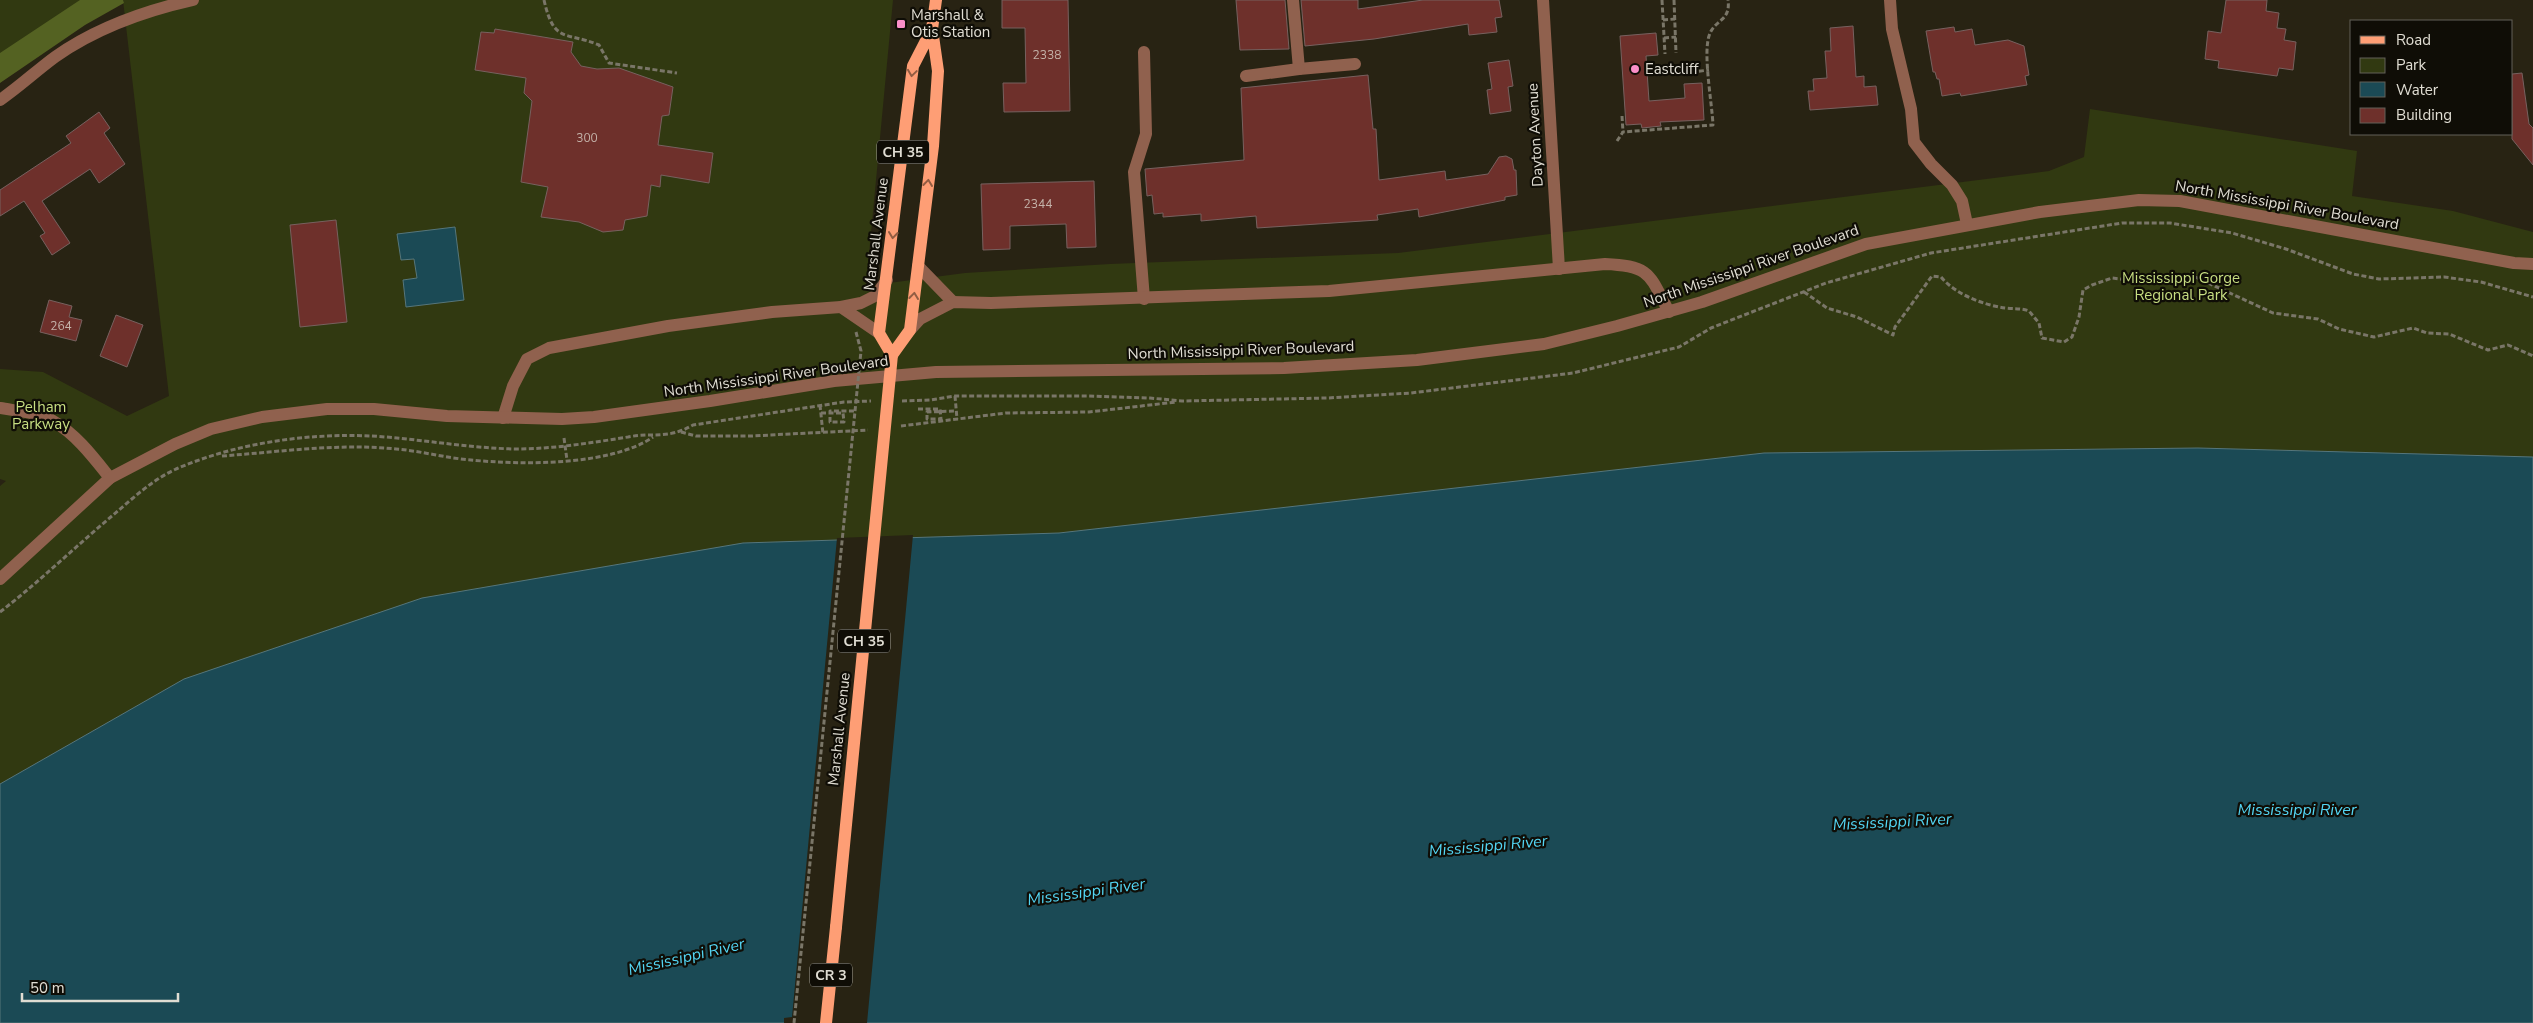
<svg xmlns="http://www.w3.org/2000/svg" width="2533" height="1023" font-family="'Nunito Sans',sans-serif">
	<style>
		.green { fill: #313911 }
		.forest { fill: #546222 }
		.water { fill: #1b4a55; stroke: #56767b }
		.pier { fill: #282313 }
		.building { fill: #6e302b; stroke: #77615f }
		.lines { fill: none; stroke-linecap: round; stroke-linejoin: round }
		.path { stroke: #7a7668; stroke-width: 3; stroke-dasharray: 5 2.5; stroke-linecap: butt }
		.minor { stroke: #90614e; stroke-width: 12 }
		.major { stroke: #fe9e75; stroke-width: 12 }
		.path-bridge { stroke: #7a7668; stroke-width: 3; stroke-dasharray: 5 2.5; stroke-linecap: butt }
		.major-bridge { stroke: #fe9e75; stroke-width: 12 }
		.oneway { stroke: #925d43 }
		.poi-dot { fill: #fa8fc8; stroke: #0f0d06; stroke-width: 2 }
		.labels { text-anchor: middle; stroke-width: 4.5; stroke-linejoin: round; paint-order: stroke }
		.number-label { font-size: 12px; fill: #c4b2a9 }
		.shield { fill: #0f0d06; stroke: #a19f96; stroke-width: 1 }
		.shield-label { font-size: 14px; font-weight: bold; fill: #e0ddd3 }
		.poi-label { font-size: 15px; fill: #e0ddd3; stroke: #0f0d06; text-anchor: start }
		.street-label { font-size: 15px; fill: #e0ddd3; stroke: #0f0d06 }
		.park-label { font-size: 15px; fill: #c7de82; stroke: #0f0d06 }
		.water-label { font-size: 16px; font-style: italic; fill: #53d5f3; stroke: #0f0d06 }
	</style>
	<rect width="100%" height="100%" fill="#282313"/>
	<g class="green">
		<path d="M0,0H121L0,77Z"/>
		<path d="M123,0H893L866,286L965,273L1110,264L1398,253L2049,171L2084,157L2090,109L2357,151L2352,196L2453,211L2533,232V457L2198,448L1764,453L1059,533L743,543L184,679L0,784V486L6,481L0,479V369L43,372L127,416L169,396Z"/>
	</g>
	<path class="forest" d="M80,0H123L124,3L85,25L0,83V53Z"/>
	<g class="water">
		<path d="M455,227L464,300L406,307L403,280L417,278L414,259L401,260L397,234Z"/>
		<path d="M2198,448L2533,457V1023H0V784L184,679L422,598L743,543L1059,533L1764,453Z"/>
	</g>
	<path class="pier" d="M913,535L867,1023H784V1018L792,1017L837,538Z"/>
	<g class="building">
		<path d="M1002,0H1068L1070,111L1004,112L1003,83H1026L1025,28H1002Z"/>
		<path d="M1236,0H1285L1289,49L1240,50Z"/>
		<path d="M1301,0H1358V9L1423,0H1499L1502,17L1495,18L1497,32L1469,35L1468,24L1374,39L1305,46Z"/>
		<path d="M2226,0H2267L2266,11L2279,13L2277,28L2286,29L2284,40L2296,42L2293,70L2279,68L2277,76L2218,68L2219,61L2205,59L2208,31L2221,33Z"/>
		<path d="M1853,26L1856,77L1864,76V87L1876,86L1878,105L1810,110L1808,91H1814L1813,79L1827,78L1825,51H1831L1830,28Z"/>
		<path d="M1954,27L1955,32L1972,29L1975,45L2008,40L2024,46L2029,75L2025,76L2027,85L1961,96L1960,93L1942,96L1939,79H1937L1935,72H1933L1926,31Z"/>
		<path d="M495,29L573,42L571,52L581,66L597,69L619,68L673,87L669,115L662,116L658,145L713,153L709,183L661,175L660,187L651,185L647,216L625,220L623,230L603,232L579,222L541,217L548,187L521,182L532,101L524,93L526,78L475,70L481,32L494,33Z"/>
		<path d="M1656,33L1658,55L1646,56L1649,101L1685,98L1684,84L1702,83L1704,120L1660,122L1661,126L1642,128L1641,124L1626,125L1620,36Z"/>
		<path d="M1509,60L1513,86L1508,87L1511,111L1490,114L1487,90L1492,89L1488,63Z"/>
		<path d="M2522,73L2529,124L2533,128V165L2512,139V74Z"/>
		<path d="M1368,75L1373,129H1376L1379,180L1445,171L1446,180L1488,174L1499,157L1506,156L1512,159L1514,170H1516L1517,195L1505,197V200L1419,217L1418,209L1377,215L1378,220L1257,228L1256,216L1201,221V214L1163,217V213L1154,214L1152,195L1147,196L1145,169L1244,160L1241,88Z"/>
		<path d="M99,112L110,128L104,133L125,164L99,183L90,169L42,201L70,243L52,255L40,236L45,233L24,201L0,216V190L71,143L66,136Z"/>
		<path d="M1094,181L1096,247L1067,248L1066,224L1010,226V249L983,250L981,184Z"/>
		<path d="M336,220L347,322L300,327L290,225Z"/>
		<path d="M49,300L72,306L69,317L82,320L76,341L40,332Z"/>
		<path d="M116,315L143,325L127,367L100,356Z"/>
	</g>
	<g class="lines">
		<g class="path">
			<path d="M544,0C554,44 565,31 599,45L609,63L677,73"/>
			<path d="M1662,0L1665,54"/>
			<path d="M1674,0L1676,53"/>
			<path d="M1663,20L1675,19"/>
			<path d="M1664,38L1676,37"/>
			<path d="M1684,73L1709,70"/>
			<path d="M1622,116L1623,132"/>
			<path d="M1617,141L1623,132L1713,125C1712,103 1703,55 1709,36C1714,19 1731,22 1728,0"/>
			<path d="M1804,292L1827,308L1857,317L1893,335L1895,327L1932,276L1941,277C1955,294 1983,305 2005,308C2014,309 2021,308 2029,311L2039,323L2042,338L2064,342L2072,337L2079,317L2083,290L2092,285L2112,278L2147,282L2193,276L2273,313L2318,319L2339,329L2374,337L2413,328L2427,333L2449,334L2488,350L2508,345L2533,356"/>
			<path d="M955,396L957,419"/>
			<path d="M902,401L930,400L955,396H1089L1150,398L1182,401L1327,398L1411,393L1573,373L1679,347L1711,328L1826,283L1931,253L2122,223H2170L2232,233L2286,249L2353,274L2379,279L2444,277L2481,282L2533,297"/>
			<path d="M820,405L823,434"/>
			<path d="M918,409H940L941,419H927V412L955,411"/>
			<path d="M821,413H843L844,422H830V411H854"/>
			<path d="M901,426L1006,413L1089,412L1176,402"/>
			<path d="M681,432L696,436H751L868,430"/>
			<path d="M564,438L567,460"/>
			<path d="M222,456C279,452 338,443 396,449C421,451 446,458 471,460C521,465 611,466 653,437"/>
			<path d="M0,612C39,582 75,547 112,516C132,499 152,480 176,469C236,443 307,433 372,436C420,439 467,448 515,449C553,449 590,443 628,437C653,432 667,440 693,425L844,402L871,401"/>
		</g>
		<g class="minor">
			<path d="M1293,0L1299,69L1355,64"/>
			<path d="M1543,0L1559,269"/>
			<path d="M1890,0L1892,29L1911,109L1914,142L1931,164L1952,185L1962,201L1967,224"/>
			<path d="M1144,52L1146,134L1134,172L1144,299"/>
			<path d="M1246,76L1299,69"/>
			<path d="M0,100C19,87 36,71 55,57C96,28 144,11 193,0"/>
			<path d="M918,266L953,302"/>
			<path d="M841,307L879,333"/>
			<path d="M910,330L920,319L953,302L991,303L1329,291L1605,264C1651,266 1649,274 1669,312"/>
			<path d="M0,408C17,411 38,412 53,421C76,434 94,458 110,478"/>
			<path d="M503,418L513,386L527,359L549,348L668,326L772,312L841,307L861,303L875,296L887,280"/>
			<path d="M0,579L110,478L175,444L211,429L262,417L327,409H374L447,416L562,419L594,417L710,401L834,381L936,372L1284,368L1417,360L1544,344L1617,326L1702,302L1866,244L2040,212L2139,200L2180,201L2514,263L2533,264"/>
		</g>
		<g class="major">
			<path d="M932,29L913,66L879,333L892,355L910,330L933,146L938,71L932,29L936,0"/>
			<path d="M826,1023L836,927"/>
		</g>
		<path class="path-bridge" d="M794,1023L861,351L856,332"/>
		<path class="major-bridge" d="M836,927L892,355"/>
	</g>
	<defs><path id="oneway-chevron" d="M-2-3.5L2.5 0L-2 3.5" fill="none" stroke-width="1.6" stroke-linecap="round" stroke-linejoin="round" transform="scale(1.25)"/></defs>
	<g class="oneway">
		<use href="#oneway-chevron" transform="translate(912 73) rotate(98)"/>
		<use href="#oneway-chevron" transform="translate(928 183) rotate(-83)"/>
		<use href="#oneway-chevron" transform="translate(893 235) rotate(97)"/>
		<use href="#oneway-chevron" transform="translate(914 296) rotate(-83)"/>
	</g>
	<g class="poi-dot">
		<rect x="896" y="19" width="10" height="10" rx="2.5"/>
		<circle cx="1635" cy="69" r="5"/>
	</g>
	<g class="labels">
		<g class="number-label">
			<text x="1047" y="59">2338</text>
			<text x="587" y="142">300</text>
			<text x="1038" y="208">2344</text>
			<text x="61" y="330">264</text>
		</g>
		<g class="shield">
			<rect x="877" y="140.5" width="52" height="23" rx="4"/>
			<rect x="838" y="629.5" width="52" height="23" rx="4"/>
			<rect x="810" y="963.5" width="42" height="23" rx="4"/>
		</g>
		<g class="shield-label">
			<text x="903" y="157">CH 35</text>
			<text x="864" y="646">CH 35</text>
			<text x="831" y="980">CR 3</text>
		</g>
		<g class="poi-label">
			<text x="911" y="20">Marshall &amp;<tspan x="911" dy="17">Otis Station</tspan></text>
			<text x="1645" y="74">Eastcliff</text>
		</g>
		<g class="street-label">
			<text transform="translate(1535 135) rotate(-93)" y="5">Dayton Avenue</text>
			<text transform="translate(2287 205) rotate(10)" y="5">North Mississippi River Boulevard</text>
			<text transform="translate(876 234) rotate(-83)" y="5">Marshall Avenue</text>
			<text transform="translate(1751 266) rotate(-19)" y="5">North Mississippi River Boulevard</text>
			<text transform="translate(1241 350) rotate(-2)" y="5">North Mississippi River Boulevard</text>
			<text transform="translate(776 376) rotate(-8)" y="5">North Mississippi River Boulevard</text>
			<text transform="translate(839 729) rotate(-84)" y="5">Marshall Avenue</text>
		</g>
		<g class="park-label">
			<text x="2181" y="283">Mississippi Gorge<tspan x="2181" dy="17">Regional Park</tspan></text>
			<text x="41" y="412">Pelham<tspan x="41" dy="17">Parkway</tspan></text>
		</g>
		<g class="water-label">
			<text x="2297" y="815">Mississippi River</text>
			<text transform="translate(1892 821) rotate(-3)" y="6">Mississippi River</text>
			<text transform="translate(1488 845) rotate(-5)" y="6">Mississippi River</text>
			<text transform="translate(1086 891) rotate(-8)" y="6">Mississippi River</text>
			<text transform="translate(686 956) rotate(-13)" y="6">Mississippi River</text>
		</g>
	</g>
	<rect x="2350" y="20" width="162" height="115" fill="#0f0d06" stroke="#636058"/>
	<rect x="2360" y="36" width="25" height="8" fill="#fe9e75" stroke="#636058"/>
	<text x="2396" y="45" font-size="15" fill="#e0ddd3">Road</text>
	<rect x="2360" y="58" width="25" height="15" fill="#313911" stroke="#636058"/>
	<text x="2396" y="70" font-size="15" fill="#e0ddd3">Park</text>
	<rect x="2360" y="82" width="25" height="15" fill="#1b4a55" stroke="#636058"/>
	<text x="2396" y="95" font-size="15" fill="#e0ddd3">Water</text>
	<rect x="2360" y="108" width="25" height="15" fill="#6e302b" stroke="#636058"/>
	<text x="2396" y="120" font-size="15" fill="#e0ddd3">Building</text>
	<path d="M22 993v8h156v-8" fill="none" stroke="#e0ddd3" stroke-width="2.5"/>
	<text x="30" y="993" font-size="15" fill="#e0ddd3" stroke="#0f0d06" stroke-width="4" paint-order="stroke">50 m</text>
</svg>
